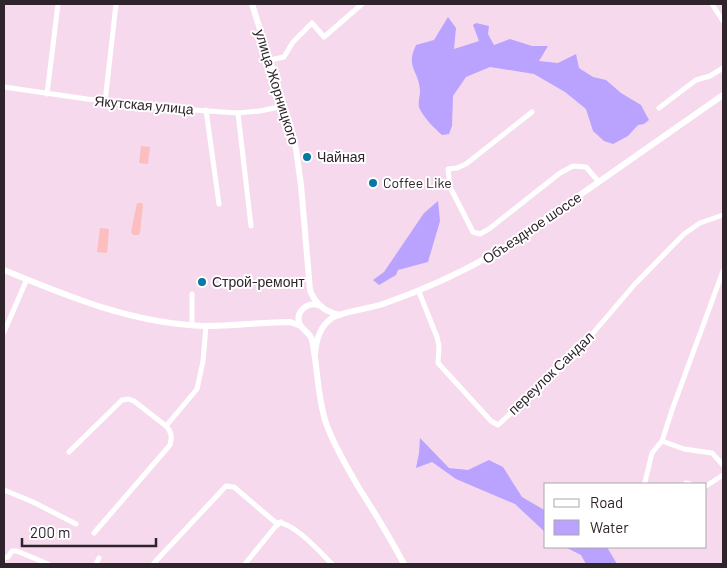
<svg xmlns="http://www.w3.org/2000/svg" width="727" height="568" font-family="Barlow,sans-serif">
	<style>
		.green { fill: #fcbebf }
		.water { fill: #b9a3fe }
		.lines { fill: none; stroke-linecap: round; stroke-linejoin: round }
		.minor { stroke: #fff; stroke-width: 5 }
		.major { stroke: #fff; stroke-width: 6 }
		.poi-dot { fill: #0678a2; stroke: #fff; stroke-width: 2 }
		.labels { text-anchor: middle; stroke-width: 4; stroke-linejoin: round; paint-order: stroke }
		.street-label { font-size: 14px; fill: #2f242c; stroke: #fff }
		.poi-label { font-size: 14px; fill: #2f242c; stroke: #fff; text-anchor: start }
	</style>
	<rect width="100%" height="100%" fill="#f7d9ee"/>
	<g class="green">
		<path d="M141,146L150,147L148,164L139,163Z"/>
		<path d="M137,203H142L143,205L140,233L138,235H133L131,232Z"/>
		<path d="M100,228L109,229L107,253L97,252Z"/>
	</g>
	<g class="water">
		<path d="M448,17L456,28L454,49L479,41L473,25L476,23L489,26L488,34L494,45L510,39L532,46H548L539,61L558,63L576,54L579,68L593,77L606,80L621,93L641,105L649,120L644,124L638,125L628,136L613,144L604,141L593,131L586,109L565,92L534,74L490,67L466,77L453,96L452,126L449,134L442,135C435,129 422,116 419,107C418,102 420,96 420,91C419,70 405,68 416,45L434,40Z"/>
		<path d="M438,201L440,221L428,262L398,270L396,275L379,285L373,280L384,272L424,213Z"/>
		<path d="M420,438L449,468L468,470L489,460L503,467L522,497L546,511V533L515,504L456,479L432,462L416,468L419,453Z"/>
		<path d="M565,547H607L617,564H586L581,555Z"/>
	</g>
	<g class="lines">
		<g class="minor">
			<path d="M712,4L723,21"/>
			<path d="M270,60L284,57L293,42L312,23L324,37L362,4"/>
			<path d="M4,87L87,99L178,109L238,113L260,111L284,106"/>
			<path d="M47,94L58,4"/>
			<path d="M105,102L116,4"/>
			<path d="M659,108L696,80L710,76L723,68"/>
			<path d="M206,110L219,204"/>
			<path d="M532,112L466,164L457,168L448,169L450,187L473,232L480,234L489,229L560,173L573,166L586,167L599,182"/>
			<path d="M238,113L251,226"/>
			<path d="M419,292L437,337L439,346L438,363L491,421L498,425L576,353L635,284L684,234L700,223L723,215"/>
			<path d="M192,294V325"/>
			<path d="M4,332L27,279"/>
			<path d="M662,441L672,410L723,271"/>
			<path d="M69,452L122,400L128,399L134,401L166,426L197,389L203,361L206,326"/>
			<path d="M645,482L652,453L662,441L684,449L712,453L723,465"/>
			<path d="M686,483L690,484"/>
			<path d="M706,486L723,475"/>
			<path d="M4,490L33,502L76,524"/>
			<path d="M94,533L170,445C172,437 172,432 166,426"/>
			<path d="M4,558L8,557L12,551H17L48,564"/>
			<path d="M154,563L226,486L234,487L275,522C294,522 319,551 332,564"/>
			<path d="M96,564L99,558"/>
			<path d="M245,564L275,527L281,522"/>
		</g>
		<g class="major">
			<path d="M252,4L291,128L296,149L301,185L310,290C315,304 325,312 340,315"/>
			<path d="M4,270C69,297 134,324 206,326C234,326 262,322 290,322L301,326"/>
			<path d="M318,305C308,302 296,311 299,322C301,330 310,332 312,340C318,368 317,396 326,423C334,446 347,467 359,488C375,513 390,538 404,564"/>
			<path d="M315,354C316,341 320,326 332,318C344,311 369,309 383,304C429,288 466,271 507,246L723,95"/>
		</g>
	</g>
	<g class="poi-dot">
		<circle cx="307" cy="157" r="5"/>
		<circle cx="373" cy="183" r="5"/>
		<circle cx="202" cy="282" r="5"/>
	</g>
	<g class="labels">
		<g class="street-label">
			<text transform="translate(277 87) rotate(73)" y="5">улица Жорницкого</text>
			<text transform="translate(144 105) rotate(5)" y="5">Якутская улица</text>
			<text transform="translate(532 228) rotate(-34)" y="5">Объездное шоссе</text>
			<text transform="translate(551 373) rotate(-44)" y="5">переулок Сандал</text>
		</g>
		<g class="poi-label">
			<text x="317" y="162">Чайная</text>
			<text x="383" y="188">Coffee Like</text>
			<text x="212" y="287">Строй-ремонт</text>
		</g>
	</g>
	<rect width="727" height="568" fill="none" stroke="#2f242c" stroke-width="10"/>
	<rect x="544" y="483" width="162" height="65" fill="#ffffff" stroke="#aca7ab"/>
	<rect x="554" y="499" width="25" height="8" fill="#ffffff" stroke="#aca7ab"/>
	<text x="590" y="508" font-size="15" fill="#2f242c">Road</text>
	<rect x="554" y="520" width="25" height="15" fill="#b9a3fe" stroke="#aca7ab"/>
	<text x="590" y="533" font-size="15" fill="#2f242c">Water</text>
	<path d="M22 538v8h134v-8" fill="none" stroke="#2f242c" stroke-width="2.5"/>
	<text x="30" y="538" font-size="15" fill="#2f242c" stroke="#ffffff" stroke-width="4" paint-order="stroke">200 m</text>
</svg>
